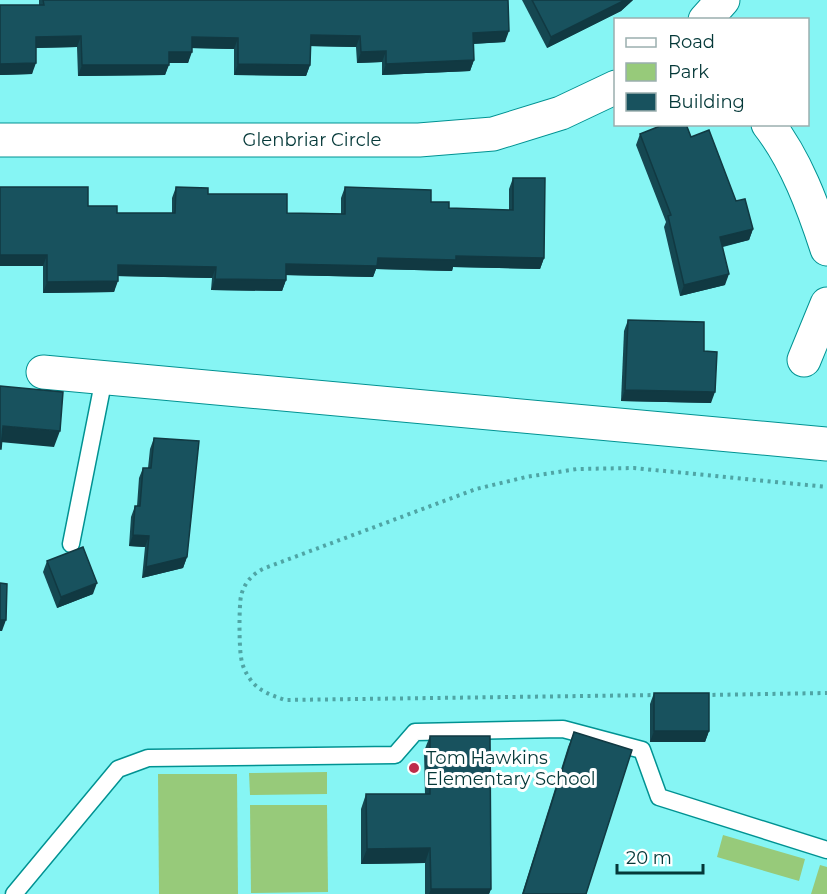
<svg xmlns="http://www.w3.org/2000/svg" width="827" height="894" font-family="Montserrat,sans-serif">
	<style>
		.green { fill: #97ca7a }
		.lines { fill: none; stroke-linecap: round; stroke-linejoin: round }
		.service-casing { stroke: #009292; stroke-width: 19 }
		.minor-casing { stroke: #009292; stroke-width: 35 }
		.path { stroke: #4fa5a5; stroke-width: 4; stroke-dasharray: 3 4.5; stroke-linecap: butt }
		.service { stroke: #fff; stroke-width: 16 }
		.minor { stroke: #fff; stroke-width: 33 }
		.wall { fill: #154751 }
		.shaded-wall { fill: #113942 }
		.building { fill: #18525e; stroke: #113942; stroke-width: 1.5 }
		.poi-dot { fill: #bd2d4a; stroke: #fff; stroke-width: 2 }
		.labels { text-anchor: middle; stroke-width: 6; stroke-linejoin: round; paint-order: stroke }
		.street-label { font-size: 18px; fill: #043838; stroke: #fff }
		.poi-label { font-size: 18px; fill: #043838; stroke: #fff; text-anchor: start }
	</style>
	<rect width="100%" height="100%" fill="#86f5f4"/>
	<g class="green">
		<path d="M327,772V794L250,795L249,773Z"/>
		<path d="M158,774H237L238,894H159Z"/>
		<path d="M250,805H327L328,892L251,893Z"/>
		<path d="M723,835L805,859L799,881L717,857Z"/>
		<path d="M820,865L827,867V894H811Z"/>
	</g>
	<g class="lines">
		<g class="service-casing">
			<g id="service">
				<path d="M71,544L104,378"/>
				<path d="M14,894L118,769L148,758L395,755L415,732L563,729L642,750L659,797L827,850"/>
			</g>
		</g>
		<g class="minor-casing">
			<g id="minor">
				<path d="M705,20L723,0"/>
				<path d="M768,124C796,160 813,206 827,249"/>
				<path d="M0,140H419L493,134L561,113L616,87"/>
				<path d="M804,360L827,304"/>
				<path d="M43,372L827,444"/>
			</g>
		</g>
		<g class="path">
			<path d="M658,695L285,700C271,695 258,691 250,679C245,672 242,665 241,657C239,645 239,606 241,596C244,583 253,573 265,568L476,489L526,477L577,469L634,468L827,487"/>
			<path d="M705,695L827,693"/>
		</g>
		<use href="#service" class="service"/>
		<use href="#minor" class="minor"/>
	</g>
	<g class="wall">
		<path d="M39,0H508L505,42L473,44L474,60L470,71L382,75V62L357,63L356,47L310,46V65L306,76L234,75V49L192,48L188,63H169L165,75L78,76L77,47L36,48L32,74L0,75V5H39Z"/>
		<path d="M522,0H633L621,11L547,48Z"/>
		<path d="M640,134L691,137L736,201L753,229L749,240L723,247L725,285L680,296L664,227L666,222L636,145Z"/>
		<path d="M513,178L544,258L540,269L453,267L452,271L376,269L373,277L286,275V280L282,291L211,290L212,278L118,276L114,292L43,293V266H0L88,206L117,213H172V198L176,187L208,194L287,213L341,214V198L345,187L431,202L449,208L509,210V189Z"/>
		<path d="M628,320L704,351L711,403L621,401L624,331Z"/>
		<path d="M154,438L187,557L183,568L142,578L145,547L129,546L131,517L135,506H137L139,478L143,468H148L150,449Z"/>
		<path d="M47,561L93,594L57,608L43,572Z"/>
		<path d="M654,693L709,731L705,742H650V704Z"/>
		<path d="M574,732L586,894H522L568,747Z"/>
		<path d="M430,736L491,889L489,894H425V863L361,864V809L366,794H425L424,751Z"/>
	</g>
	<g class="shaded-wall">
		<path d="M625,0H633L621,11L547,48L551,37Z"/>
		<path d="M509,31L505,42L469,44L473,33Z"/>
		<path d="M311,35L360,36L356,47L307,46Z"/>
		<path d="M81,36L77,47L32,48L36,37Z"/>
		<path d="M192,37L238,38L234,49L188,48Z"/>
		<path d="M386,51L382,62L357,63L361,52Z"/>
		<path d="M169,52H192L188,63H165Z"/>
		<path d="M474,60L470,71L382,75L386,64Z"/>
		<path d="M36,63L32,74L0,75V64Z"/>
		<path d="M238,64L310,65L306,76L234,75Z"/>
		<path d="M82,65H169L165,75L78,76Z"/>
		<path d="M753,229L749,240L716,248L720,237Z"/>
		<path d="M0,255H47L43,266H0Z"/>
		<path d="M456,256L544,258L540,269L453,267L452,271L376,269L373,277L282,275L286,264L378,258Z"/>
		<path d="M118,265L216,267L212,278L114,276Z"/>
		<path d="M729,274L725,285L680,296L684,285Z"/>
		<path d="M215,279L286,280L282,291L211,290Z"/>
		<path d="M118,281L114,292L43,293L47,282Z"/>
		<path d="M625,390L715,392L711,403L621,401Z"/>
		<path d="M3,426L60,431L54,447L0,442Z"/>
		<path d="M133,535L149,536L145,547L129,546Z"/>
		<path d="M187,557L183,568L142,578L146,567Z"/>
		<path d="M97,583L93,594L57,608L61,597Z"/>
		<path d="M0,620H6L2,631H0Z"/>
		<path d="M654,731H709L705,742H650Z"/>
		<path d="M430,848L425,863L361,864L367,849Z"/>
		<path d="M431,889H491L489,894H429Z"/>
	</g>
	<g class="building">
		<path d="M43,0H508L509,31L473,33L474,60L386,64V51L361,52L360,36L311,35L310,65L238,64V38L192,37V52H169V65H82L81,36L36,37V63L0,64V5H44Z"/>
		<path d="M532,0H625L551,37Z"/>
		<path d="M665,124H686L691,137L709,130L736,201L745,199L753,229L720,237L729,274L684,285L668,216L671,215L640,134Z"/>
		<path d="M513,178H545L544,258L456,256V260L378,258L377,266L286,264V280L215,279L216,267L118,265V281L47,282V255H0V187H88V206H117V213H175L176,187L208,188V194H287V213L345,214V187L431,190V202H449V208L513,210Z"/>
		<path d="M628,320L704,322V351L717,352L715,392L625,390Z"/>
		<path d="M0,386L63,392L60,431L3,426L1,449H0Z"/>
		<path d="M154,438L199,441L187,557L146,567L149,536L133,535L135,506H140L143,468H151Z"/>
		<path d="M83,547L97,583L61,597L47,561Z"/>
		<path d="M0,583L7,584L6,620H0Z"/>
		<rect x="654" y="693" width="55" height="38"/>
		<path d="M574,732L632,750L586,894H523Z"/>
		<path d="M430,736H490L491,889H431L430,848L367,849L366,794H430Z"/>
	</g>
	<circle class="poi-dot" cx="414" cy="768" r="6"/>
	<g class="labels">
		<g class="street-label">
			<text x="312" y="146">Glenbriar Circle</text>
		</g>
		<g class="poi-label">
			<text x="426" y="764">Tom Hawkins<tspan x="426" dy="21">Elementary School</tspan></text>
		</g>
	</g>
	<rect x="614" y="18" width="195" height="108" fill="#ffffff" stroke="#9bafaf" stroke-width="1.5"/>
	<rect x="626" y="38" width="30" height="9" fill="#ffffff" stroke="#9bafaf" stroke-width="1.5"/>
	<text x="668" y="48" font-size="18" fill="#043838">Road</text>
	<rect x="626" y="63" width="30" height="18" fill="#97ca7a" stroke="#9bafaf" stroke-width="1.5"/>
	<text x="668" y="78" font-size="18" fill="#043838">Park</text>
	<rect x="626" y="93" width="30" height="18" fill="#18525e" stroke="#9bafaf" stroke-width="1.5"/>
	<text x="668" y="108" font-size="18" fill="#043838">Building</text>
	<path d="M617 864v9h86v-9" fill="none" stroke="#043838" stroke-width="3"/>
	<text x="626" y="864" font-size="18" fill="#043838" stroke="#ffffff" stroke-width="4.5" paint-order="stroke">20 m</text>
</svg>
